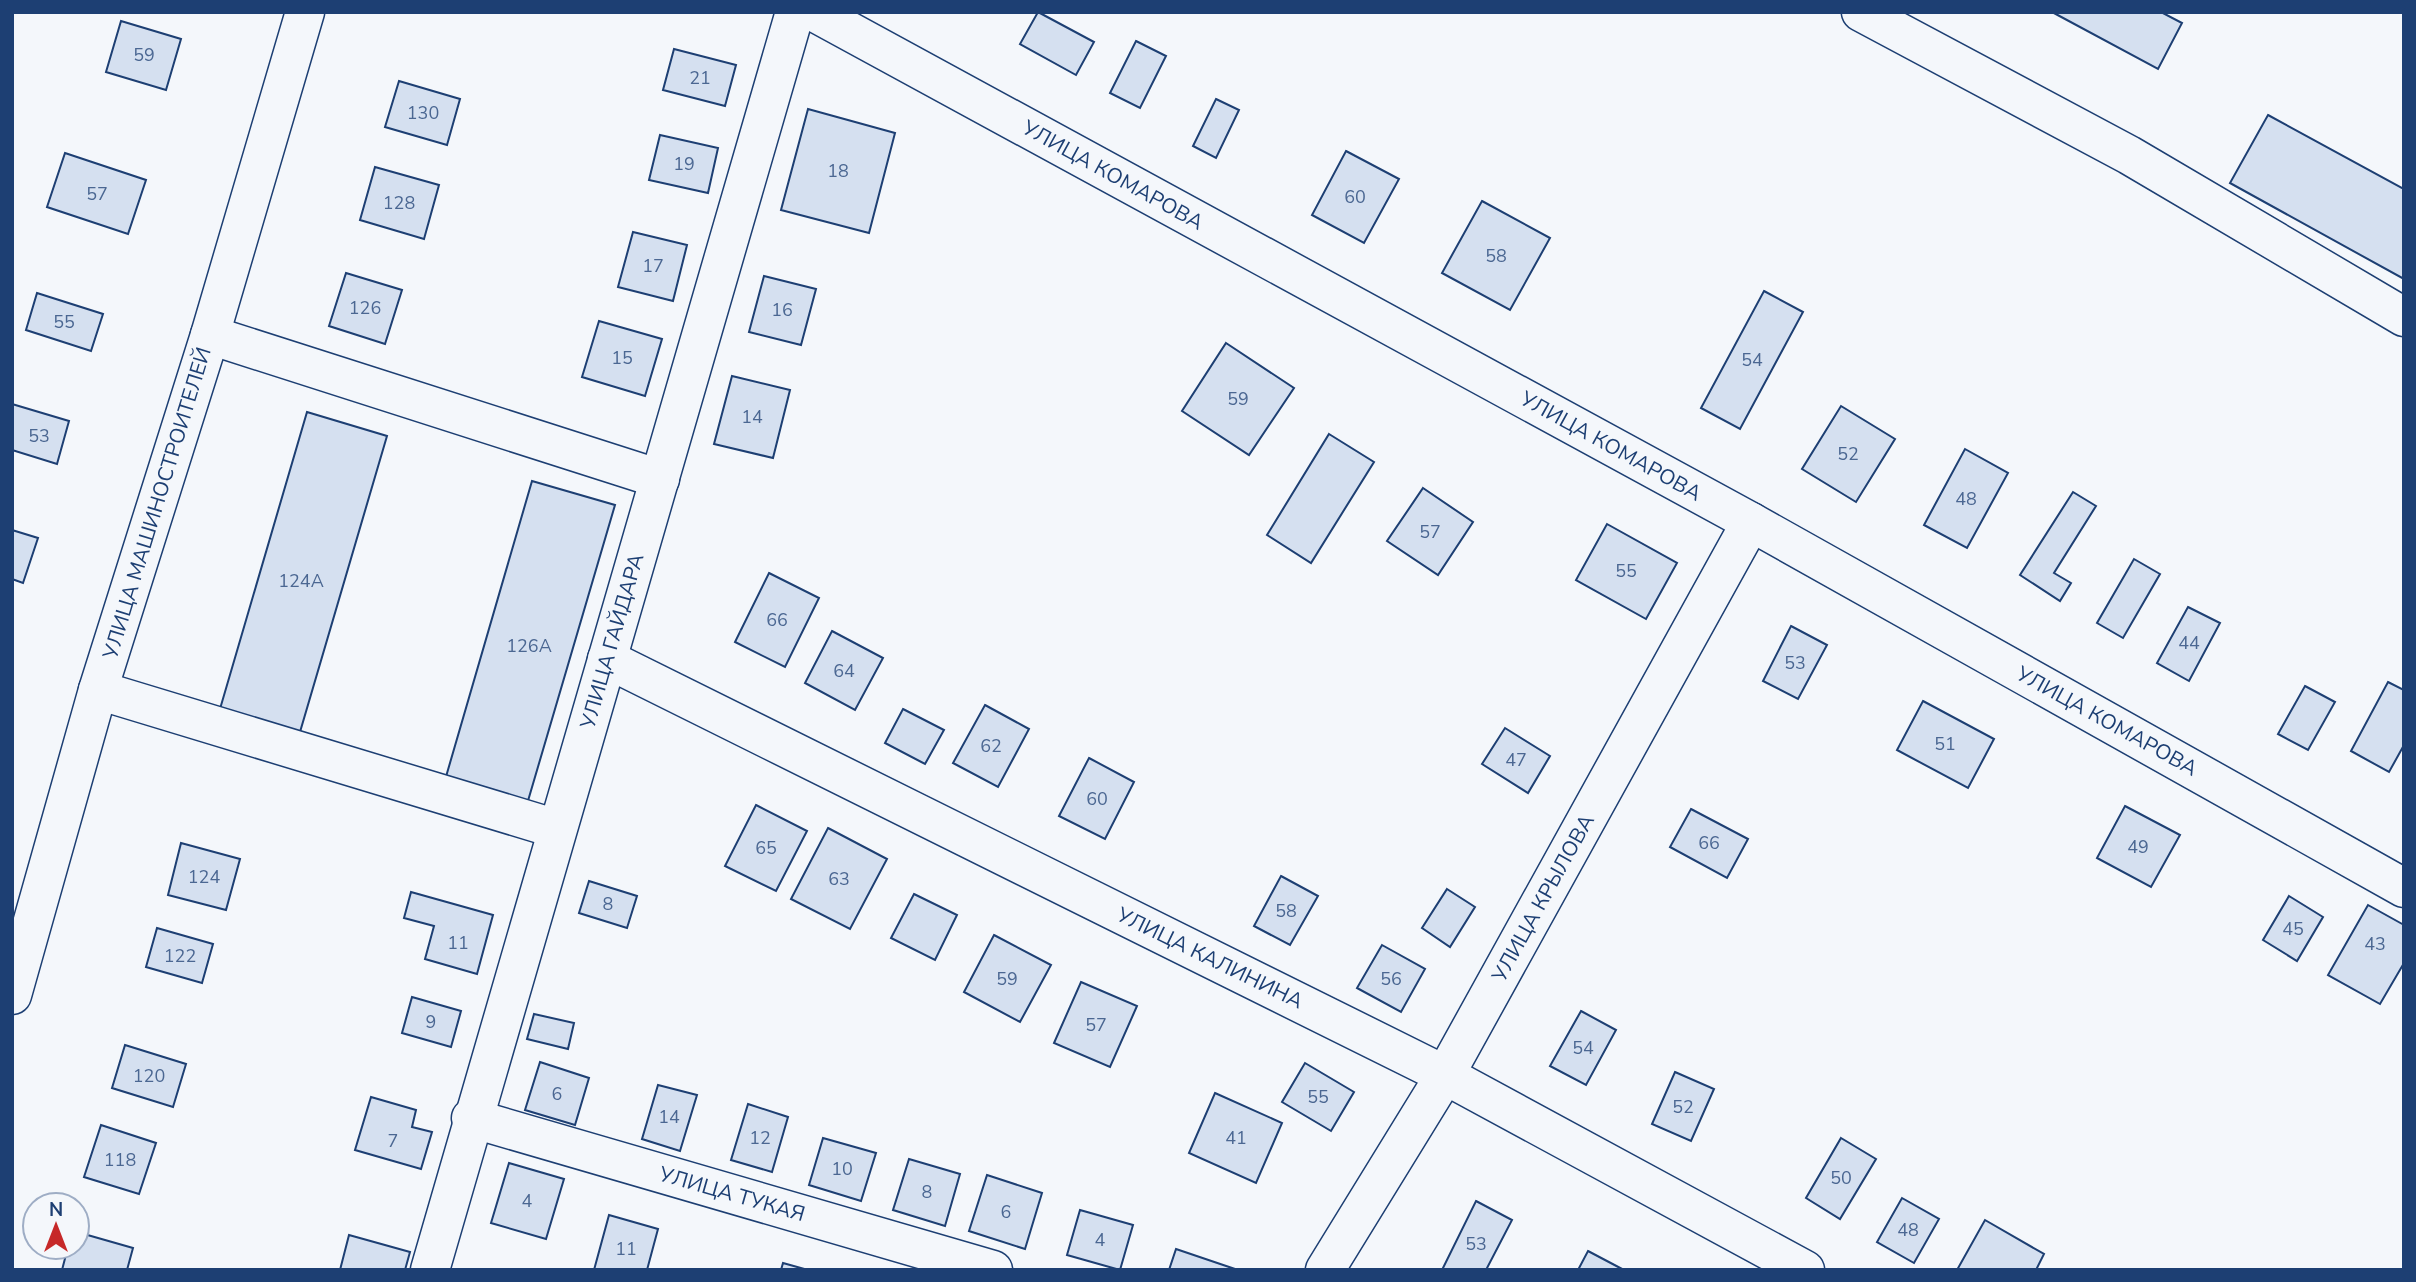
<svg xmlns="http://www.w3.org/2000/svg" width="2416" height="1282" font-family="'Nunito Sans',sans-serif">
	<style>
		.building { fill: #d5e0f0; stroke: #1d3f73; stroke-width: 2 }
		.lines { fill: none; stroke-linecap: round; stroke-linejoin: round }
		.minor-casing { stroke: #1d3f73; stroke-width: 41 }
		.minor { stroke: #f4f7fb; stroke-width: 38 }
		.labels { text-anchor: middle; stroke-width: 5; stroke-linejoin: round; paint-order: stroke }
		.number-label { font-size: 18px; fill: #4b6792 }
		.street-label { font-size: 21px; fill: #1d3f73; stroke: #f4f7fb }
	</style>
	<rect width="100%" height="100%" fill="#f4f7fb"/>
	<g class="building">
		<path d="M1038,12L1094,42L1076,75L1020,44Z"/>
		<path d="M2052,12H2161L2182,23L2158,69Z"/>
		<path d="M121,21L181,39L166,90L106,72Z"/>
		<path d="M1136,41L1166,56L1140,108L1110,93Z"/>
		<path d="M674,49L736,65L725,106L663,90Z"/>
		<path d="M399,81L460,99L447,145L385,127Z"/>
		<path d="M1216,99L1239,110L1216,158L1193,146Z"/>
		<path d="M808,109L895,133L869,233L781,210Z"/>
		<path d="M2268,115L2404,189V279L2230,183Z"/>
		<path d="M660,135L718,148L708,193L649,180Z"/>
		<path d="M1346,151L1399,179L1364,243L1312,215Z"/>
		<path d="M65,153L146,180L128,234L47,207Z"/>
		<path d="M375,167L439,185L424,239L360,220Z"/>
		<path d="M1482,201L1550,238L1510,310L1442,273Z"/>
		<path d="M633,232L687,245L673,301L618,287Z"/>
		<path d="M346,273L402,290L385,344L329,326Z"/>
		<path d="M764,276L816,289L801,345L749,332Z"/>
		<path d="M1764,291L1803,312L1740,429L1701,408Z"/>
		<path d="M37,293L103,314L91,351L26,330Z"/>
		<path d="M599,321L662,339L645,396L582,377Z"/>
		<path d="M1226,343L1294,388L1249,455L1182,411Z"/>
		<path d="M732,376L790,390L773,458L714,444Z"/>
		<path d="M12,404L69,421L57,464L12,450Z"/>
		<path d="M1841,406L1895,439L1856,502L1802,469Z"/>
		<path d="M307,412L387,436L295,749L215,726Z"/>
		<path d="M1329,434L1374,462L1311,563L1267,535Z"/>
		<path d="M1965,449L2008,473L1967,548L1924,525Z"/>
		<path d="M532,481L615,505L525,811L443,787Z"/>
		<path d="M1423,488L1473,522L1438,575L1387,541Z"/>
		<path d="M2073,492L2096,506L2054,573L2071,583L2060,601L2020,575Z"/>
		<path d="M1607,524L1677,563L1646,619L1576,580Z"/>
		<path d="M12,530L38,538L23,583L12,579Z"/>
		<path d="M2134,559L2160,574L2123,638L2097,623Z"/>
		<path d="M769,573L819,598L785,667L735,642Z"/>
		<path d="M2188,607L2220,623L2189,681L2157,663Z"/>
		<path d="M1791,626L1827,645L1798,699L1763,681Z"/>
		<path d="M832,631L883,658L855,710L805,683Z"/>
		<path d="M2388,682L2404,690V745L2389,772L2351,751Z"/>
		<path d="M2305,686L2335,702L2308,750L2278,734Z"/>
		<path d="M1923,701L1994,739L1968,788L1897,750Z"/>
		<path d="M985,705L1029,729L998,787L953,763Z"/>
		<path d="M903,709L944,730L925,764L885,743Z"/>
		<path d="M1505,728L1550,756L1528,793L1482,764Z"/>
		<path d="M1089,758L1134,782L1105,839L1059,816Z"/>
		<path d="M756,805L807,831L776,891L725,866Z"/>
		<path d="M2125,806L2180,835L2151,887L2097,858Z"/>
		<path d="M1691,809L1748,839L1727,878L1670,847Z"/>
		<path d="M828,828L887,859L850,929L791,899Z"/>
		<path d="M181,843L240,859L226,910L168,895Z"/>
		<path d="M1281,876L1318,896L1290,945L1254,926Z"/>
		<path d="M589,881L637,896L627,928L579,913Z"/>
		<path d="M1447,889L1475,907L1450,947L1422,928Z"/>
		<path d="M411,892L493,915L477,974L425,959L434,926L404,918Z"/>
		<path d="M914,894L957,915L935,960L891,938Z"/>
		<path d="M2289,896L2323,917L2297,961L2263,940Z"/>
		<path d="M2368,905L2404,925V963L2380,1004L2328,975Z"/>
		<path d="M157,928L213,944L202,983L146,967Z"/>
		<path d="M994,935L1051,965L1020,1022L964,992Z"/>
		<path d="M1382,945L1425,969L1401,1012L1357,988Z"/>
		<path d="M1081,982L1137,1006L1110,1067L1054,1043Z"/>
		<path d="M412,997L461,1011L451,1047L402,1033Z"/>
		<path d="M1581,1011L1616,1030L1586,1085L1550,1066Z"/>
		<path d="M534,1014L574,1023L568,1049L527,1039Z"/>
		<path d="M125,1045L186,1064L173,1107L112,1088Z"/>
		<path d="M540,1062L589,1078L575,1125L525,1110Z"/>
		<path d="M1305,1063L1354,1092L1331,1131L1282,1102Z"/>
		<path d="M1675,1072L1714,1089L1691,1141L1652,1124Z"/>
		<path d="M658,1085L697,1095L680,1151L642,1139Z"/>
		<path d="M1215,1093L1282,1123L1256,1183L1189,1153Z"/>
		<path d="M371,1097L416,1110L412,1127L432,1132L421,1169L355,1150Z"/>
		<path d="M748,1104L788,1117L772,1172L731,1160Z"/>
		<path d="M101,1125L156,1143L139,1194L84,1177Z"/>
		<path d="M823,1138L876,1153L861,1201L809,1185Z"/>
		<path d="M1841,1138L1876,1159L1840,1219L1806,1198Z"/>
		<path d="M909,1159L960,1174L945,1226L893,1210Z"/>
		<path d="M509,1163L564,1179L546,1239L491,1223Z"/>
		<path d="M987,1175L1042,1193L1025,1249L969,1231Z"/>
		<path d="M1902,1198L1939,1219L1914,1263L1877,1242Z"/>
		<path d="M1476,1201L1512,1220L1486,1270H1442Z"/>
		<path d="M1080,1210L1133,1225L1120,1270L1067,1255Z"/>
		<path d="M609,1215L658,1229L647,1270H594Z"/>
		<path d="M1985,1220L2044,1254L2036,1270H1957Z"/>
		<path d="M77,1232L133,1248L127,1270H62L68,1247H77Z"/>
		<path d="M349,1235L410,1252L405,1270H340Z"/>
		<path d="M1176,1249L1238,1270H1169Z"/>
		<path d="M1588,1251L1624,1270H1578Z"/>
		<path d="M783,1263L808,1270H781Z"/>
	</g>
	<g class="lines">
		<g class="minor-casing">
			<g id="minor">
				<path d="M814,12L1751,522L2404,888"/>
				<path d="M1861,12L2129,155L2404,317"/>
				<path d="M210,335L660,479"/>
				<path d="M607,659L1445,1075L1805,1270"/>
				<path d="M98,690L557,829"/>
				<path d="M12,995L98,690L210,335L305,12"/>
				<path d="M471,1118L993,1270"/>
				<path d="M430,1270L795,12"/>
				<path d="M1325,1270L1445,1075L1751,522"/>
			</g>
		</g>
		<use href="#minor" class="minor"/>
	</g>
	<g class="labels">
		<g class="number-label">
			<text x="144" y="61">59</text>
			<text x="700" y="84">21</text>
			<text x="423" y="119">130</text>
			<text x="684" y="170">19</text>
			<text x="838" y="177">18</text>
			<text x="97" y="200">57</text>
			<text x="1355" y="203">60</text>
			<text x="399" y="209">128</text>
			<text x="1496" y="262">58</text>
			<text x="653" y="272">17</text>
			<text x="365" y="314">126</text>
			<text x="782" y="316">16</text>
			<text x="64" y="328">55</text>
			<text x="622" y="364">15</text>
			<text x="1752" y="366">54</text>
			<text x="1238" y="405">59</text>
			<text x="752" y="423">14</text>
			<text x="39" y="442">53</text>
			<text x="1848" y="460">52</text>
			<text x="1966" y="505">48</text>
			<text x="1430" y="538">57</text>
			<text x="1626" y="577">55</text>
			<text x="301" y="587">124А</text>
			<text x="777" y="626">66</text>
			<text x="2189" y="649">44</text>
			<text x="529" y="652">126А</text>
			<text x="1795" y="669">53</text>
			<text x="844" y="677">64</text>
			<text x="1945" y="750">51</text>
			<text x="991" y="752">62</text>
			<text x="1516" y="766">47</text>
			<text x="1097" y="805">60</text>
			<text x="1709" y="849">66</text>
			<text x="2138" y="853">49</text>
			<text x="766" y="854">65</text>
			<text x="204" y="883">124</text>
			<text x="839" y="885">63</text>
			<text x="608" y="910">8</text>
			<text x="1286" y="917">58</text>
			<text x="2293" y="935">45</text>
			<text x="458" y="949">11</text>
			<text x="2375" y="950">43</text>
			<text x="180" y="962">122</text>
			<text x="1007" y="985">59</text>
			<text x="1391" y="985">56</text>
			<text x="431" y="1028">9</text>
			<text x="1096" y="1031">57</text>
			<text x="1583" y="1054">54</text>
			<text x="149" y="1082">120</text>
			<text x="557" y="1100">6</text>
			<text x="1318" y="1103">55</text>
			<text x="1683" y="1113">52</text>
			<text x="669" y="1123">14</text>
			<text x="760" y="1144">12</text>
			<text x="1236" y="1144">41</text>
			<text x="393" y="1147">7</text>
			<text x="120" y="1166">118</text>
			<text x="842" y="1175">10</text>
			<text x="1841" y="1184">50</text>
			<text x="927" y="1198">8</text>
			<text x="527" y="1207">4</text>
			<text x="1006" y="1218">6</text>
			<text x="1908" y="1236">48</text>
			<text x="1100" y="1246">4</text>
			<text x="1476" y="1250">53</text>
			<text x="626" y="1255">11</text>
		</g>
		<g class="street-label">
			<text transform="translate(1113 175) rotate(29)" y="7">УЛИЦА КОМАРОВА</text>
			<text transform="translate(1611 446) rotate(29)" y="7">УЛИЦА КОМАРОВА</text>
			<text transform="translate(157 503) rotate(-73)" y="7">УЛИЦА МАШИНОСТРОИТЕЛЕЙ</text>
			<text transform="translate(612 641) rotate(-74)" y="7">УЛИЦА ГАЙДАРА</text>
			<text transform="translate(2107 721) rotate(29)" y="7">УЛИЦА КОМАРОВА</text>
			<text transform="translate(1543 898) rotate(-61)" y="7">УЛИЦА КРЫЛОВА</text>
			<text transform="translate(1210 958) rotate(26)" y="7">УЛИЦА КАЛИНИНА</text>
			<text transform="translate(732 1194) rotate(16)" y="7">УЛИЦА ТУКАЯ</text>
		</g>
	</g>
	<rect width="2416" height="1282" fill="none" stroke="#1d3f73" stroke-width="28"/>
	<g transform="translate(56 1226)"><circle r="33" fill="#f4f7fb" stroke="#9eadc5" stroke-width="2"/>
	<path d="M0-5L12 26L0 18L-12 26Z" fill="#c62828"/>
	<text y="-10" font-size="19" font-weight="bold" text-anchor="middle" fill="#1d3f73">N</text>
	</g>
</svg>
